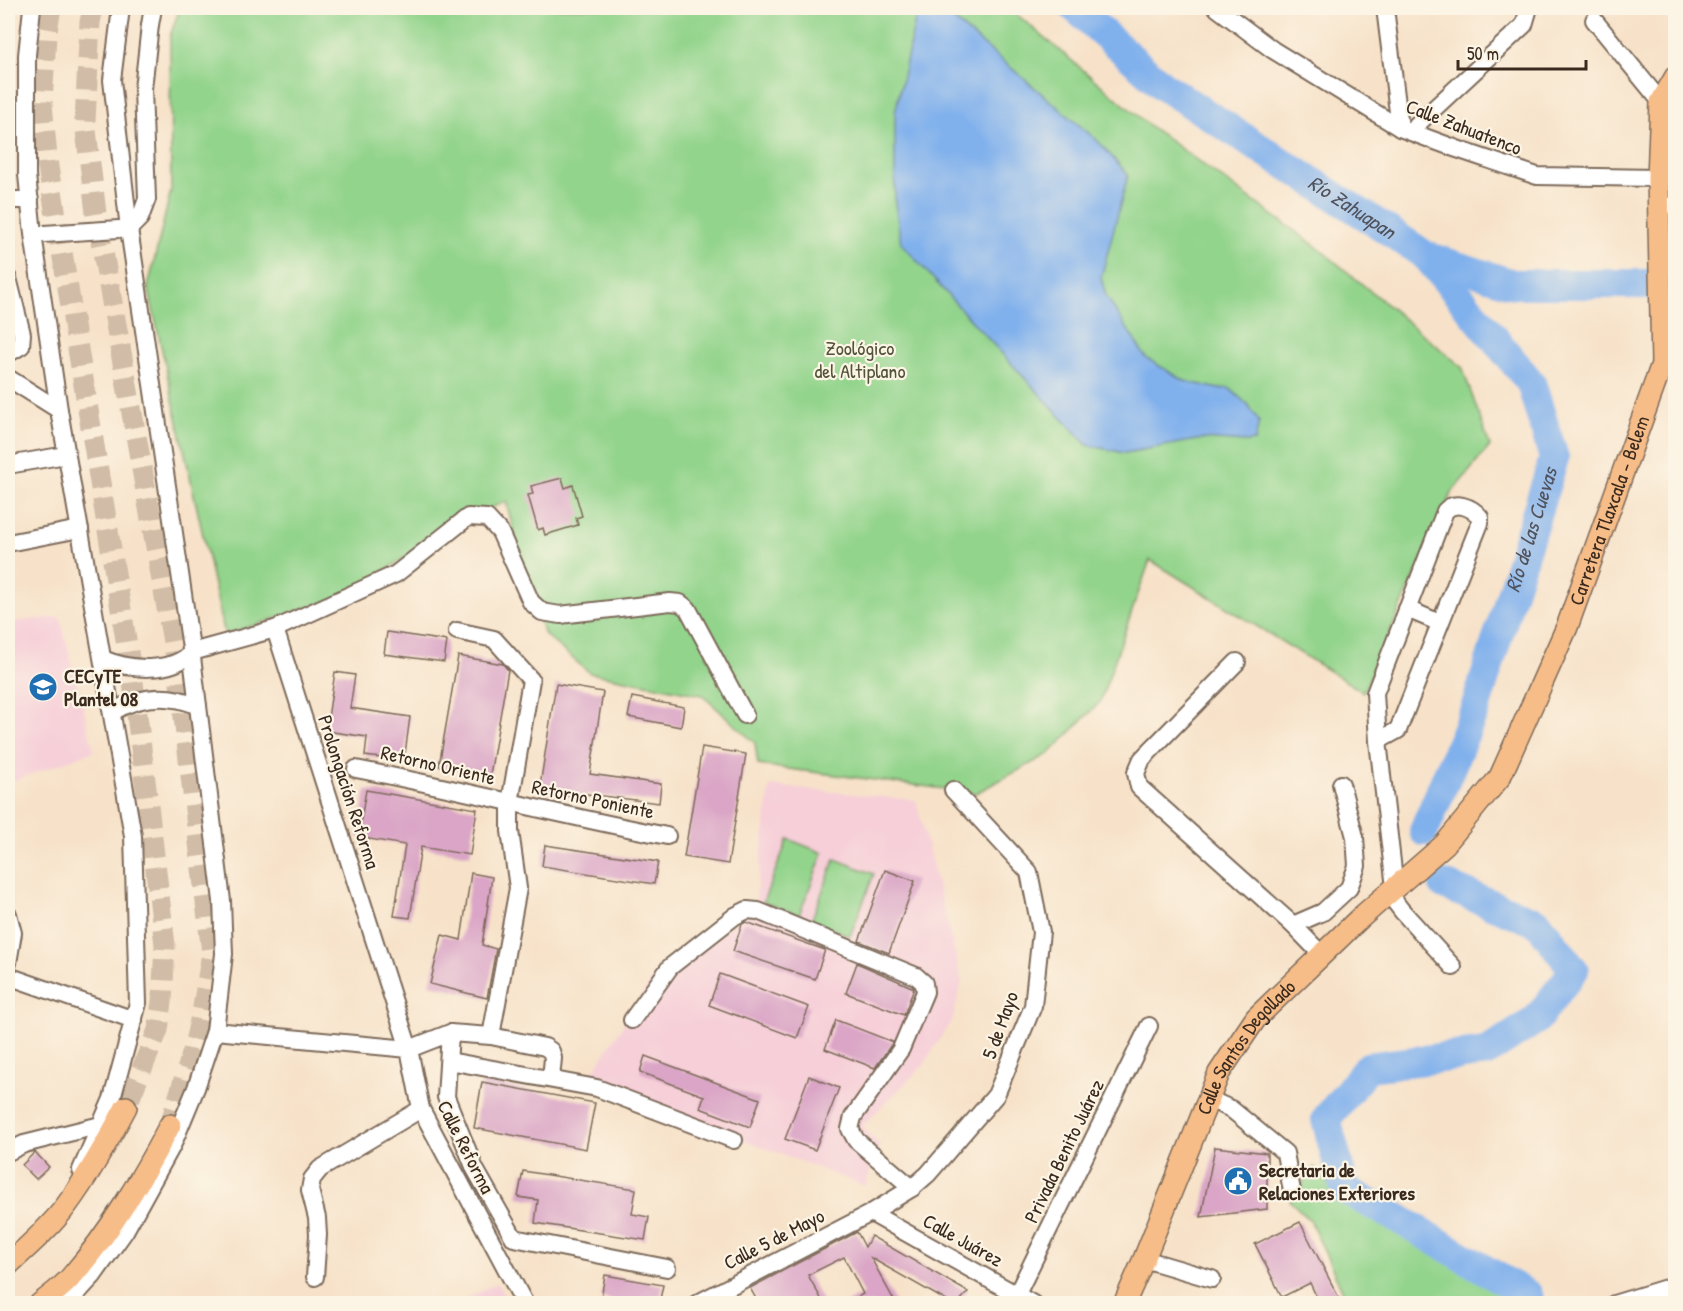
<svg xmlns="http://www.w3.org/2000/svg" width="1683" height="1311" font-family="'Patrick Hand',sans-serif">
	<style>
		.built { fill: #f6cfd8 }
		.green { fill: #93d48c; stroke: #677f55; stroke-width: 1.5 }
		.water { fill: #81b1ec; stroke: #5e6e85; stroke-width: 1.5 }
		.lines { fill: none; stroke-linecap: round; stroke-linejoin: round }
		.river { stroke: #81b1ec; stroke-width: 30 }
		.building { fill: #daa5c6 }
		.major-tunnel { stroke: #d1bda7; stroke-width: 21; stroke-dasharray: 21 10; stroke-linecap: butt }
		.minor-casing { stroke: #7d6a5a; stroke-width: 20 }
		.major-casing { stroke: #7d6a5a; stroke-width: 24 }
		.minor { stroke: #fff; stroke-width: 16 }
		.major { stroke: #f7bd88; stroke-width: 21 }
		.minor-bridge-casing { stroke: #7d6a5a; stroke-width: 20; stroke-linecap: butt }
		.minor-bridge { stroke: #fff; stroke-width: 16 }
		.labels { text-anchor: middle; stroke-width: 4.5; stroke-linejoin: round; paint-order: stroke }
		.street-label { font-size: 20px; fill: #3b2a1e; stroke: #fcf5e5 }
		.park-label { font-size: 20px; fill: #51543a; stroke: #fcf5e5 }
		.poi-label { font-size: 20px; font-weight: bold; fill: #3b2a1e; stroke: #fcf5e5; text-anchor: start }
		.water-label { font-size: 21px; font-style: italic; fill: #50525c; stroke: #fcf5e5 }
	</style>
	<rect width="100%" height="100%" fill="#fcf5e5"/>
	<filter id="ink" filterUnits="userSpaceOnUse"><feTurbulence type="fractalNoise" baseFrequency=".0167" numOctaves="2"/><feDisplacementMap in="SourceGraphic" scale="12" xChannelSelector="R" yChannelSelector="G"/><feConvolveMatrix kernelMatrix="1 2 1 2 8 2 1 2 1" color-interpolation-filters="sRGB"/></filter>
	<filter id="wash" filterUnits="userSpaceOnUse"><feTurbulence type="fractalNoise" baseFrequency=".008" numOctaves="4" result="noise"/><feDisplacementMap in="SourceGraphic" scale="24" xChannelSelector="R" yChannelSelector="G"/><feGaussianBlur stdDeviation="1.35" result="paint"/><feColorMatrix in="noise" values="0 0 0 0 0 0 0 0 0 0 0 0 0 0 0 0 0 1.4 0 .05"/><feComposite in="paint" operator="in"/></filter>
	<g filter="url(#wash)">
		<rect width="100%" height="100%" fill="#f7e2c9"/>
		<g class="built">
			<path d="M60,617L94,751L8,783V622Z"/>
			<path d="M770,786L916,800L962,982L953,1018L923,1066L862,1126L880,1145L865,1186L597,1084L591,1075L653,978L754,911Z"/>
			<path d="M497,1283L508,1303H458Z"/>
		</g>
		<g class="green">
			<path d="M180,8H1009L1151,127L1321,250L1462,367L1490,446L1453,491L1363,692L1150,560L1100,702L1049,754L976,793L758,765L755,743L702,695L590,673L545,635L531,599L506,501L450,527L352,593L225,635L148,287L171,190L170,36Z"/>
			<path d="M788,839L823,853L799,915L763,902Z"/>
			<path d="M835,859L874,874L850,936L811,921Z"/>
			<path d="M1314,1167L1338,1196L1432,1243L1438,1253L1501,1283L1505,1303H1348L1310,1220L1290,1201Z"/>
		</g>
		<path class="water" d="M927,8L954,20L1098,141L1128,175L1101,278L1106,296L1146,358L1185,381L1219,389L1229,388L1249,406L1259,421L1255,441L1245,442L1202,439L1125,453L1087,445L966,315L901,243L895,204V113L915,20Z"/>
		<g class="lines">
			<g class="river">
				<path id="s1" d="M1075,8L1163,86L1389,231L1426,256L1513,284H1676"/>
				<path id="s2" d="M1424,831L1475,709L1554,458L1531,383L1426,256"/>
				<path d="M1444,885L1538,923L1574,970L1536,1020L1487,1052L1368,1067L1326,1119L1345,1190L1399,1219L1528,1295L1530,1304"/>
			</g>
		</g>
		<g id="blocks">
			<g class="building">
				<path d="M562,478L565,488L573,485L582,516L576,518L578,525L545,535L543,528L538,530L528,495L533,494L531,486Z"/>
				<path d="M387,632L447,641L444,662L384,654Z"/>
				<path d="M458,656L503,664L508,670L490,775L439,766Z"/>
				<path d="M335,672L355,675L350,708L410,717L404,761L365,756L367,737L326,731Z"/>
				<path d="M556,684L603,692L590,774L661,784L659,803L587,794L586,799L539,792Z"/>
				<path d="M632,697L684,707L681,727L628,717Z"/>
				<path d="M702,747L746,754L728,864L684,857Z"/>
				<path d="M366,790L477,809L470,855L421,847L410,918L394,916L405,845L358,837Z"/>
				<path d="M545,845L658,862L654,884L542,866Z"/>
				<path d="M885,870L915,881L889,953L859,941Z"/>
				<path d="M471,873L492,877L482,945L496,949L487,998L430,984L442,935L461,940Z"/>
				<path d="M746,922L825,950L815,979L733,951L742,924Z"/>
				<path d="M857,963L914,988L904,1015L846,993Z"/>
				<path d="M720,974L809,1007L797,1038L709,1005Z"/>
				<path d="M836,1020L893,1042L875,1068L825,1049Z"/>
				<path d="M645,1056L760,1099L750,1127L700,1108L704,1096L640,1072Z"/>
				<path d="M809,1076L839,1088L815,1150L785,1139Z"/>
				<path d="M482,1082L595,1103L586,1149L474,1128Z"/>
				<path d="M1215,1147L1267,1153V1209L1201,1217Z"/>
				<path d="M35,1152L49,1167L36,1179L22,1165Z"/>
				<path d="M523,1171L636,1189L632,1214L649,1217L645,1240L535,1223L538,1200L518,1197Z"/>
				<path d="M1300,1222L1342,1304H1320L1310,1283L1282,1297L1255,1244Z"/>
				<path d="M857,1232L865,1247L871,1236L968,1292L957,1304H952L871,1258L896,1304H845L863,1294L844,1257L808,1275L824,1304H759L750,1288Z"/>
				<path d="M605,1275L663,1285L659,1304H631L601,1298Z"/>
			</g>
		</g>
	</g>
	<g filter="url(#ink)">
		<use href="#blocks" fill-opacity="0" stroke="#7d6a5a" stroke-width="1.5"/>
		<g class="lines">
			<g class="major-tunnel">
				<path d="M51,8L46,36L42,104L48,167L133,682L165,945L162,1002L158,1030L126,1107"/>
				<path d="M93,8L90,22L85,122L96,213L179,675L212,953L203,1007L193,1051L170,1125"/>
			</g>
			<g class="minor-casing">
				<g id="minor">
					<path d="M32,8L27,55V175L33,234L59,410L133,836L138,1003L112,1099L81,1170"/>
					<path d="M1217,8L1273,50L1400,128L1457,149L1537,176L1658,178"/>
					<path d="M1385,8L1400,128"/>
					<path d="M1594,20L1661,102"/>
					<path d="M1410,131L1524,25L1529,8"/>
					<path d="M8,200H30"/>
					<path d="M1658,206H1676"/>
					<path d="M124,229H129L140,218L147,199L143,89L150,25L153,8"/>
					<path d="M8,278L22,334L21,346L11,352L8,350"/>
					<path d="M8,378L59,410"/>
					<path d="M8,465L66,455"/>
					<path d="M8,543L80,529"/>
					<path d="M1407,609L1440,623"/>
					<path d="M275,629L409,1049L421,1109L525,1304"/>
					<path d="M457,631L494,639L531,680L510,803V831L518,888L491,1036"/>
					<path d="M103,659C129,670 171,674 192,652L275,629L396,574L468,517L487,518L500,532L531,602L542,612L560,615L670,602L680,603L688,609L745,715"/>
					<path d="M1237,662L1142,759L1136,773L1139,787L1293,925L1322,955"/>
					<path d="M112,712C139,696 168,693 198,706"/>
					<path d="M1378,741L1398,730L1480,523V517C1472,507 1455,500 1445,511L1375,693L1378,741L1395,888"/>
					<path d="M356,769C460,789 563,816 667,836"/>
					<path d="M1389,894L1402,911L1453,967"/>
					<path d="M8,914L13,933L8,963"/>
					<path d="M1293,925L1323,912L1349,888L1357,866L1355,837L1341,784"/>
					<path d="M8,976L134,1020"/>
					<path d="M632,1020L670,967L735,916L747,910L758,911L916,976L924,983L925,992L901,1049L853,1117L850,1129L856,1140L912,1188"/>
					<path d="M215,1031L409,1049L450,1033L491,1036L545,1047L551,1051L553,1058L551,1079"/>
					<path d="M450,1033L446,1097L475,1169L514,1238L667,1268"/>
					<path d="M449,1061L597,1088L734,1140"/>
					<path d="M1209,1099L1231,1109L1285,1153L1292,1191"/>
					<path d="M8,1152L24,1144L101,1125L108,1127"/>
					<path d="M871,1213L1033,1304"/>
					<path d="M1144,1259L1212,1279"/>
					<path d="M315,1277L318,1235L317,1218L310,1190L312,1179L320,1169L421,1109"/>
					<path d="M1017,1294L1149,1026"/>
					<path d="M67,1304L93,1276L125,1231L172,1146L196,1088L215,1031L224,954L222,901L190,641L129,229L112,80L121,8"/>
					<path d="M696,1304L871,1213L912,1188L928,1174L996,1095L1033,1006L1041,932L1029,872L953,790"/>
					<path d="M1614,1304L1676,1285"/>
				</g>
			</g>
			<g class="major-casing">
				<g id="major">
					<path d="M8,1265C28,1246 50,1228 66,1206C89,1175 108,1141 126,1107"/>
					<path d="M40,1304C51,1295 63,1287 72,1276C111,1231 142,1178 170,1125"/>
					<path id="s3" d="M1124,1304L1144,1259L1219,1073L1256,1018L1359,919L1445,844L1500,777L1567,627L1662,364L1658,178L1661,102L1676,76"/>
				</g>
			</g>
			<use href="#minor" class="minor"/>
			<use href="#major" class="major"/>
			<g class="minor-bridge-casing">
				<path id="minor-bridge" d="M44,234L119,229"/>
			</g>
			<use href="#minor-bridge" class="minor-bridge"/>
		</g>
	</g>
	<defs>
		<g id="university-disc" transform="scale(1.5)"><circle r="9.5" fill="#1f6fb2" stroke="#fcf5e5"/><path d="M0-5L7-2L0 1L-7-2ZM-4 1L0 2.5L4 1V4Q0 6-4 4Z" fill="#fff"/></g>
		<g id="civic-disc" transform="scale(1.5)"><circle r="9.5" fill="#1f6fb2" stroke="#fcf5e5"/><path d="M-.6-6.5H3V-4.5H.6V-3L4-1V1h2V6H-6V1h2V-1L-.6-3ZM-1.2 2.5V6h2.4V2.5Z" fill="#fff"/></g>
	</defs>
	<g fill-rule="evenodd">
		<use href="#university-disc" x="43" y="687"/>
		<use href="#civic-disc" x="1238" y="1181"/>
	</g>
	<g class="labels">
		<g class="street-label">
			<text transform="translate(1464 127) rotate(21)" y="7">Calle Zahuatenco</text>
			<text dy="7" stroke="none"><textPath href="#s3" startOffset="948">Carretera Tlaxcala - Belem</textPath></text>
			<text transform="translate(438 765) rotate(13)" y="7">Retorno Oriente</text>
			<text transform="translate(349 792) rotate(72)" y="7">Prolongación Reforma</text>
			<text transform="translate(593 799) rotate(12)" y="7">Retorno Poniente</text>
			<text transform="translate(1000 1025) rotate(-70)" y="7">5 de Mayo</text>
			<text dy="7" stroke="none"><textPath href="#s3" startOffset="286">Calle Santos Degollado</textPath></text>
			<text transform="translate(466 1147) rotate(63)" y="7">Calle Reforma</text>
			<text transform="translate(1064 1151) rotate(-64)" y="7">Privada Benito Juárez</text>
			<text transform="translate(774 1239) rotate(-27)" y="7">Calle 5 de Mayo</text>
			<text transform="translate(963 1240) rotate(29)" y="7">Calle Juárez</text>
		</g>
		<g class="park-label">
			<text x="860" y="355">Zoológico<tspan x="860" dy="23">del Altiplano</tspan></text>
		</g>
		<g class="poi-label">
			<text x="64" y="683">CECyTE<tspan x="64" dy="23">Plantel 08</tspan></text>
			<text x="1259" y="1177">Secretaria de<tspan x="1259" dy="23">Relaciones Exteriores</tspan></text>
		</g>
		<g class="water-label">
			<text dy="7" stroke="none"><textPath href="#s1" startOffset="342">Río Zahuapan</textPath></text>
			<text dy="7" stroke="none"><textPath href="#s2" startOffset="320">Río de las Cuevas</textPath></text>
		</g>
	</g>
	<rect width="1683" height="1311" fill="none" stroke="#fcf5e5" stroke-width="30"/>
	<path d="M1458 60v9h128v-9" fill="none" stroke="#3b2a1e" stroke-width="3"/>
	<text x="1467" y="60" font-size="18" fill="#3b2a1e" stroke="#fcf5e5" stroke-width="4.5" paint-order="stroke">50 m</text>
</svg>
